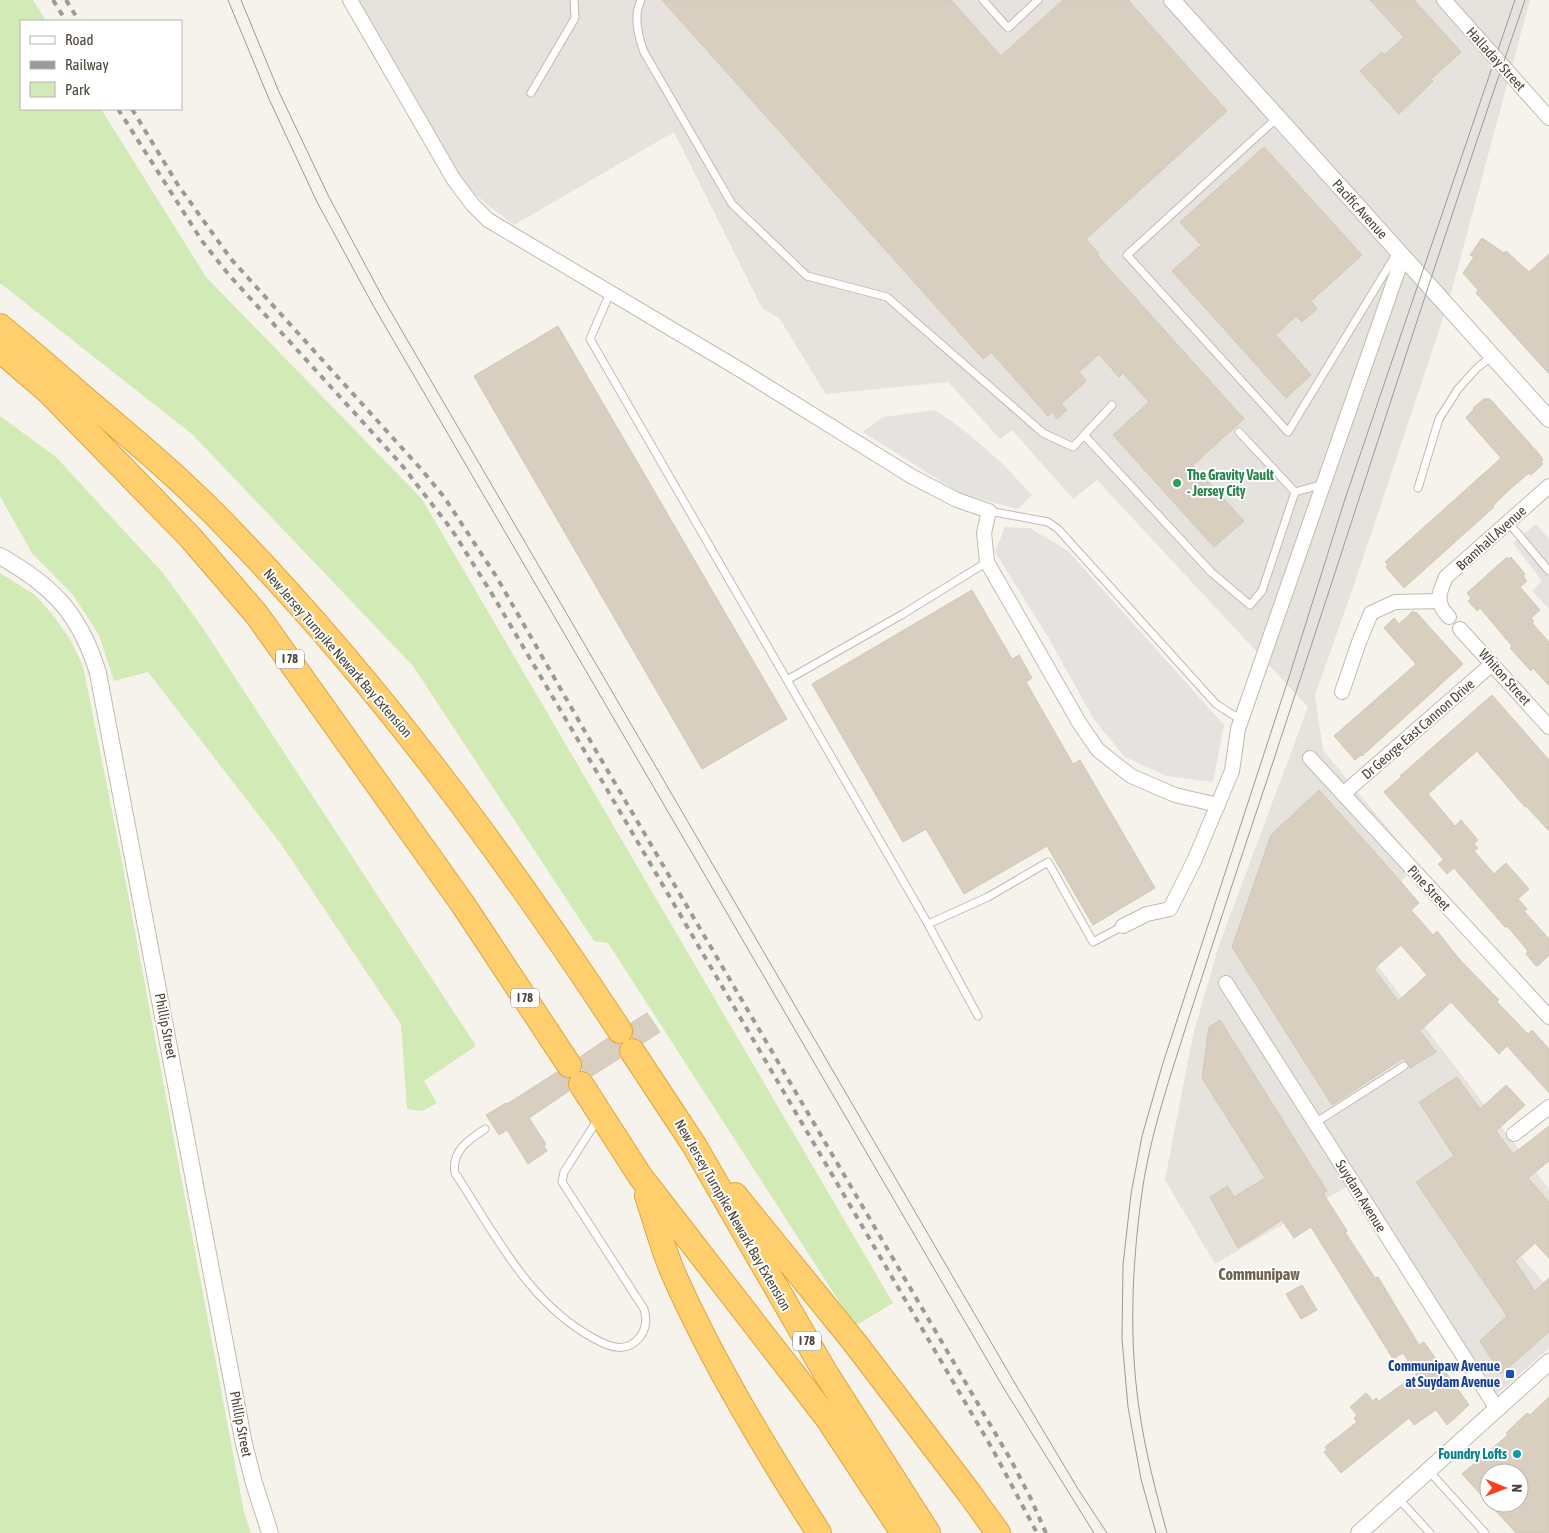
<svg xmlns="http://www.w3.org/2000/svg" width="1549" height="1533" font-family="'Asap Condensed',sans-serif">
	<style>
		.industrial { fill: #e6e2dd }
		.green { fill: #d2eab5 }
		.parking { fill: #e5e3e0 }
		.building { fill: #d8cfc1; stroke: #d3c7b4; fill-rule: evenodd }
		.lines { fill: none; stroke-linecap: round; stroke-linejoin: round }
		.service-casing { stroke: #c2bbae; stroke-width: 9 }
		.minor-casing { stroke: #c2bbae; stroke-width: 16 }
		.tertiary-casing { stroke: #c2bbae; stroke-width: 18 }
		.motorway-casing { stroke: #e0a43c; stroke-width: 26 }
		.service { stroke: #fff; stroke-width: 7 }
		.minor { stroke: #fff; stroke-width: 14 }
		.tertiary { stroke: #fff; stroke-width: 16 }
		.motorway { stroke: #ffcf6e; stroke-width: 24 }
		.tram { stroke: #9a9a9a; stroke-width: 1 }
		.rail { stroke: #9a9a9a; stroke-width: 4; stroke-dasharray: 6 6; stroke-linecap: butt }
		.leisure-dot { fill: #2e9e5b; stroke: #fff; stroke-width: 2 }
		.transit-dot { fill: #1a4fb4; stroke: #fff; stroke-width: 2 }
		.culture-dot { fill: #0f9aa8; stroke: #fff; stroke-width: 2 }
		.labels { text-anchor: middle; stroke-width: 4; stroke-linejoin: round; paint-order: stroke }
		.shield { fill: #fff; stroke: #817c74; stroke-width: 1 }
		.shield-label { font-size: 12px; font-weight: bold; fill: #4b4439 }
		.street-label { font-size: 14px; fill: #4b4439; stroke: #fff }
		.leisure-label { font-size: 14px; font-weight: bold; fill: #27864d; stroke: #fff; text-anchor: start }
		.transit-label { font-size: 14px; font-weight: bold; fill: #164399; stroke: #fff; text-anchor: end }
		.culture-label { font-size: 14px; font-weight: bold; fill: #0d838f; stroke: #fff; text-anchor: end }
		.quarter-label { font-size: 16px; font-weight: bold; fill: #6e6250; stroke: #fff }
	</style>
	<rect width="100%" height="100%" fill="#f6f3ec"/>
	<path class="industrial" d="M359,0H1530L1448,304L1352,591L1315,695L1323,750L1419,866L1348,927L1549,1189V1231L1521,1257L1549,1288V1348L1494,1397L1353,1183L1215,1264L1165,1180L1193,1035L1219,945L1308,707L1097,480L1073,499L1012,430L1000,439L948,382L826,394L779,318L762,308L674,132L514,225L489,206L467,187Z"/>
	<g class="green">
		<path d="M0,0H33L46,21H21V109H101L206,277L422,499L893,1303L855,1326L608,943L594,941L413,666L193,435L0,283Z"/>
		<path d="M0,416L56,457L163,573L202,627L476,1046L424,1081L437,1103L422,1111L407,1109L401,1024L281,844L148,672L114,681L99,635L73,595L32,553L0,496Z"/>
		<path d="M0,573L35,595L52,614L70,639L83,666L118,841L244,1512L251,1533H0Z"/>
	</g>
	<g class="parking">
		<path d="M935,410L961,428L1002,463L1032,495L1018,509L961,494L863,432L883,417Z"/>
		<path d="M1536,524L1549,539V609L1532,591L1542,581L1513,543Z"/>
		<path d="M1005,527L1030,528L1068,551L1224,725L1213,782L1167,776L1125,757L1095,721L1048,637L995,552Z"/>
	</g>
	<g class="building">
		<path d="M662,0H951L1001,56L1063,0H1128L1227,111L1086,239L1099,254L1097,255L1244,419L1193,465L1244,521L1214,547L1113,435L1149,402L1123,373L1119,377L1099,354L1079,372L1086,381L1061,404L1067,410L1057,419L1052,412L1048,416L991,352L983,359Z"/>
		<path d="M1370,0H1414L1461,52L1431,79L1433,81L1399,114L1360,71L1382,52L1384,55L1404,37Z"/>
		<path d="M1264,147L1362,255L1311,301L1317,309L1302,322L1296,316L1276,335L1311,375L1286,398L1172,271L1201,245L1180,222Z"/>
		<path d="M1482,238L1504,253L1506,251L1529,272L1549,254V374L1476,293L1478,290L1463,273L1474,257L1470,255Z"/>
		<path d="M558,326L787,719L702,769L474,376Z"/>
		<path d="M1485,398L1486,400L1488,398L1492,401L1540,455L1543,460L1541,462L1543,464L1531,475L1529,473L1509,490L1493,506L1494,507L1404,588L1386,567L1388,565L1385,562L1501,458L1466,418L1474,409L1473,408Z"/>
		<path d="M1507,557L1509,559L1511,557L1525,574L1523,576L1527,581L1520,587L1540,610L1531,618L1534,621L1532,623L1549,642V686L1533,668L1531,671L1510,648L1512,646L1480,608L1477,611L1468,601L1471,598L1467,593Z"/>
		<path d="M972,590L1012,659L1019,655L1032,678L1026,682L1073,764L1080,760L1155,888L1093,925L1047,846L964,894L926,829L903,842L812,684Z"/>
		<path d="M1413,611L1414,613L1416,612L1463,664L1362,756L1361,755L1355,760L1334,736L1416,664L1384,628L1394,618L1399,624Z"/>
		<path d="M1492,695L1549,760V831L1526,806L1525,807L1477,751L1428,794L1455,826L1461,820L1478,840L1474,844L1478,848L1474,851L1494,874L1506,863L1529,889L1518,899L1527,909L1524,911L1549,939V955L1539,965L1536,966L1526,954L1528,951L1507,926L1505,927L1454,868L1447,874L1438,864L1444,860L1384,792L1401,777L1400,776Z"/>
		<path d="M1319,790L1395,875L1419,903L1411,910L1433,935L1437,931L1460,960L1499,1000L1497,1002L1528,1034L1532,1030L1549,1049V1093L1507,1046L1499,1054L1451,1002L1420,1031L1436,1052L1410,1068L1408,1063L1403,1058L1332,1105L1232,947L1271,835ZM1401,945L1427,975L1398,1001L1374,969Z"/>
		<path d="M647,1013L660,1032L643,1043L639,1039L632,1037L634,1031L631,1023Z"/>
		<path d="M1220,1020L1327,1191L1323,1193L1347,1231L1345,1232L1375,1278L1378,1277L1419,1345L1424,1342L1469,1405L1447,1425L1436,1410L1414,1425L1409,1418L1341,1473L1324,1452L1327,1450L1325,1447L1357,1422L1354,1418L1357,1415L1350,1407L1366,1393L1373,1401L1376,1398L1379,1401L1417,1374L1403,1353L1393,1359L1311,1227L1294,1238L1282,1220L1238,1248L1210,1197L1228,1186L1234,1197L1265,1178L1202,1078L1209,1027Z"/>
		<path d="M608,1038L614,1043L620,1045L618,1051L620,1058L592,1076L588,1072L582,1070L583,1064L580,1057Z"/>
		<path d="M557,1072L562,1077L569,1079L567,1085L569,1091L529,1118L546,1144L544,1146L547,1151L528,1164L507,1130L499,1135L486,1115L506,1103L507,1104Z"/>
		<path d="M1457,1077L1480,1109L1506,1085L1525,1105L1496,1131L1513,1154L1549,1126V1161L1528,1178L1549,1202V1258L1535,1243L1515,1261L1535,1291L1549,1278V1332L1501,1374L1480,1341L1507,1316L1416,1182L1454,1156L1419,1102Z"/>
		<path d="M1302,1285L1317,1310L1301,1319L1286,1294Z"/>
		<path d="M1549,1397V1533H1516L1462,1474L1508,1435L1506,1433L1527,1413L1530,1415ZM1489,1473H1519V1503H1489Z"/>
	</g>
	<g class="lines">
		<g class="service-casing">
			<g id="service">
				<path d="M641,0C633,16 638,36 644,52L732,204L807,276L887,297L1043,433L1073,447L1112,405"/>
				<path d="M983,0L1008,28L1038,0"/>
				<path d="M531,93L575,18L574,0"/>
				<path d="M1277,118L1127,255L1288,432L1398,251"/>
				<path d="M610,293L590,339L787,680"/>
				<path d="M1239,432L1295,492"/>
				<path d="M1084,435L1211,572L1250,605L1262,591L1295,492L1324,484"/>
				<path d="M1418,488L1439,419L1458,389L1477,368L1492,356"/>
				<path d="M989,511L1048,522L1058,529L1216,704L1241,720"/>
				<path d="M1508,522L1549,571"/>
				<path d="M987,562L903,614L787,680L928,924L988,897L1048,862L1093,942L1123,926"/>
				<path d="M928,924L978,1016"/>
				<path d="M1315,1123L1404,1066"/>
				<path d="M485,1129C468,1140 451,1152 455,1173C495,1234 529,1304 595,1339C611,1348 627,1353 640,1337C646,1329 647,1319 644,1309L562,1182L564,1172L598,1119"/>
				<path d="M1429,1471L1485,1533"/>
				<path d="M1398,1498L1430,1533"/>
			</g>
		</g>
		<g class="minor-casing">
			<g id="minor">
				<path d="M350,0L454,180L473,205L488,220L744,372L911,476L957,500L989,511L984,533L987,562L1080,724L1098,750L1131,776L1175,795L1218,805"/>
				<path d="M1444,0L1549,118"/>
				<path d="M1449,617C1435,602 1438,595 1446,577L1549,486"/>
				<path d="M1460,629L1549,727"/>
				<path d="M1342,692L1359,642L1371,613L1395,602L1440,601"/>
				<path d="M1310,758L1549,1017"/>
				<path d="M1343,794L1492,664"/>
				<path d="M1123,926L1147,914L1170,909L1194,861L1232,771L1238,729L1403,256"/>
				<path d="M1226,983L1497,1409"/>
				<path d="M1514,1134L1549,1107"/>
			</g>
		</g>
		<g class="tertiary-casing">
			<g id="tertiary">
				<path d="M1172,0L1549,419"/>
				<path d="M0,556C53,586 80,614 98,673L244,1444L254,1483L270,1533"/>
				<path d="M1359,1533L1549,1362"/>
			</g>
		</g>
		<g class="motorway-casing">
			<g id="motorway">
				<path d="M0,326C28,349 56,373 83,397C133,439 182,480 227,527C376,680 503,853 620,1031"/>
				<path d="M0,350L51,394L74,418L190,537L257,615L462,903L569,1065"/>
				<path d="M632,1051L694,1145L825,1372L928,1533"/>
				<path d="M581,1084L640,1176L828,1419L903,1533"/>
				<path d="M735,1195L855,1343L970,1494L998,1533"/>
				<path d="M647,1196C656,1222 663,1250 674,1275C714,1365 766,1450 819,1533"/>
			</g>
		</g>
		<use href="#service" class="service"/>
		<use href="#minor" class="minor"/>
		<use href="#tertiary" class="tertiary"/>
		<use href="#motorway" class="motorway"/>
		<g class="tram">
			<path d="M228,0L269,99L317,202L374,307L1003,1387L1094,1533"/>
			<path d="M241,0L279,92L329,197L384,300L1013,1380L1078,1489L1107,1533"/>
			<path d="M1156,1533L1141,1479L1128,1407L1122,1339L1123,1265L1131,1194L1142,1136L1163,1063L1289,677L1345,499L1515,0"/>
			<path d="M1167,1533C1156,1492 1145,1451 1139,1408C1129,1339 1132,1268 1141,1200C1149,1136 1171,1075 1190,1014C1217,930 1245,846 1273,762C1357,508 1437,253 1525,0"/>
		</g>
		<g class="rail">
			<path d="M53,0L66,21"/>
			<path d="M66,0L79,21"/>
			<path d="M118,109L202,241L229,275L401,464L452,530L492,594L581,745L993,1450L1037,1533"/>
			<path d="M132,109L178,185L231,259L421,469L444,497L496,576L595,749L1012,1462L1031,1499L1046,1533"/>
		</g>
	</g>
	<circle class="leisure-dot" cx="1177" cy="483" r="5"/>
	<rect class="transit-dot" x="1505" y="1369" width="10" height="10" rx="2.5"/>
	<circle class="culture-dot" cx="1517" cy="1454" r="5"/>
	<g class="labels">
		<g class="shield">
			<rect x="276" y="649.5" width="28" height="19" rx="4"/>
			<rect x="511" y="988.5" width="28" height="19" rx="4"/>
			<rect x="793" y="1331.5" width="28" height="19" rx="4"/>
		</g>
		<g class="shield-label">
			<text x="290" y="663">I 78</text>
			<text x="525" y="1002">I 78</text>
			<text x="807" y="1345">I 78</text>
		</g>
		<g class="street-label">
			<text transform="translate(1496 59) rotate(48)" y="5">Halladay Street</text>
			<text transform="translate(1360 209) rotate(48)" y="5">Pacific Avenue</text>
			<text transform="translate(1491 538) rotate(-42)" y="5">Bramhall Avenue</text>
			<text transform="translate(338 653) rotate(49)" y="5">New Jersey Turnpike Newark Bay Extension</text>
			<text transform="translate(1505 677) rotate(48)" y="5">Whiton Street</text>
			<text transform="translate(1418 729) rotate(-41)" y="5">Dr George East Cannon Drive</text>
			<text transform="translate(1429 888) rotate(47)" y="5">Pine Street</text>
			<text transform="translate(166 1026) rotate(79)" y="5">Phillip Street</text>
			<text transform="translate(1361 1196) rotate(58)" y="5">Suydam Avenue</text>
			<text transform="translate(733 1215) rotate(60)" y="5">New Jersey Turnpike Newark Bay Extension</text>
			<text transform="translate(241 1424) rotate(79)" y="5">Phillip Street</text>
		</g>
		<g class="leisure-label">
			<text x="1187" y="480">The Gravity Vault<tspan x="1187" dy="16">- Jersey City</tspan></text>
		</g>
		<g class="transit-label">
			<text x="1500" y="1371">Communipaw Avenue<tspan x="1500" dy="16">at Suydam Avenue</tspan></text>
		</g>
		<g class="culture-label">
			<text x="1507" y="1459">Foundry Lofts</text>
		</g>
		<g class="quarter-label">
			<text x="1259" y="1280">Communipaw</text>
		</g>
	</g>
	<rect x="20" y="20" width="162" height="90" fill="#ffffff" stroke="#b7b4b0"/>
	<rect x="30" y="36" width="25" height="8" fill="#ffffff" stroke="#b7b4b0"/>
	<text x="65" y="45" font-size="15" fill="#4b4439">Road</text>
	<rect x="30" y="61" width="25" height="8" fill="#9a9a9a" stroke="#b7b4b0"/>
	<text x="65" y="70" font-size="15" fill="#4b4439">Railway</text>
	<rect x="30" y="82" width="25" height="15" fill="#d2eab5" stroke="#b7b4b0"/>
	<text x="65" y="95" font-size="15" fill="#4b4439">Park</text>
	<g transform="translate(1504 1488) rotate(91)"><circle r="24" fill="#ffffff" stroke="#b7b4b0"/>
	<path d="M0-4L9 19L0 12L-9 19Z" fill="#fc3f1d"/>
	<text y="-8" font-size="14" font-weight="bold" text-anchor="middle" fill="#4b4439">N</text>
	</g>
</svg>
